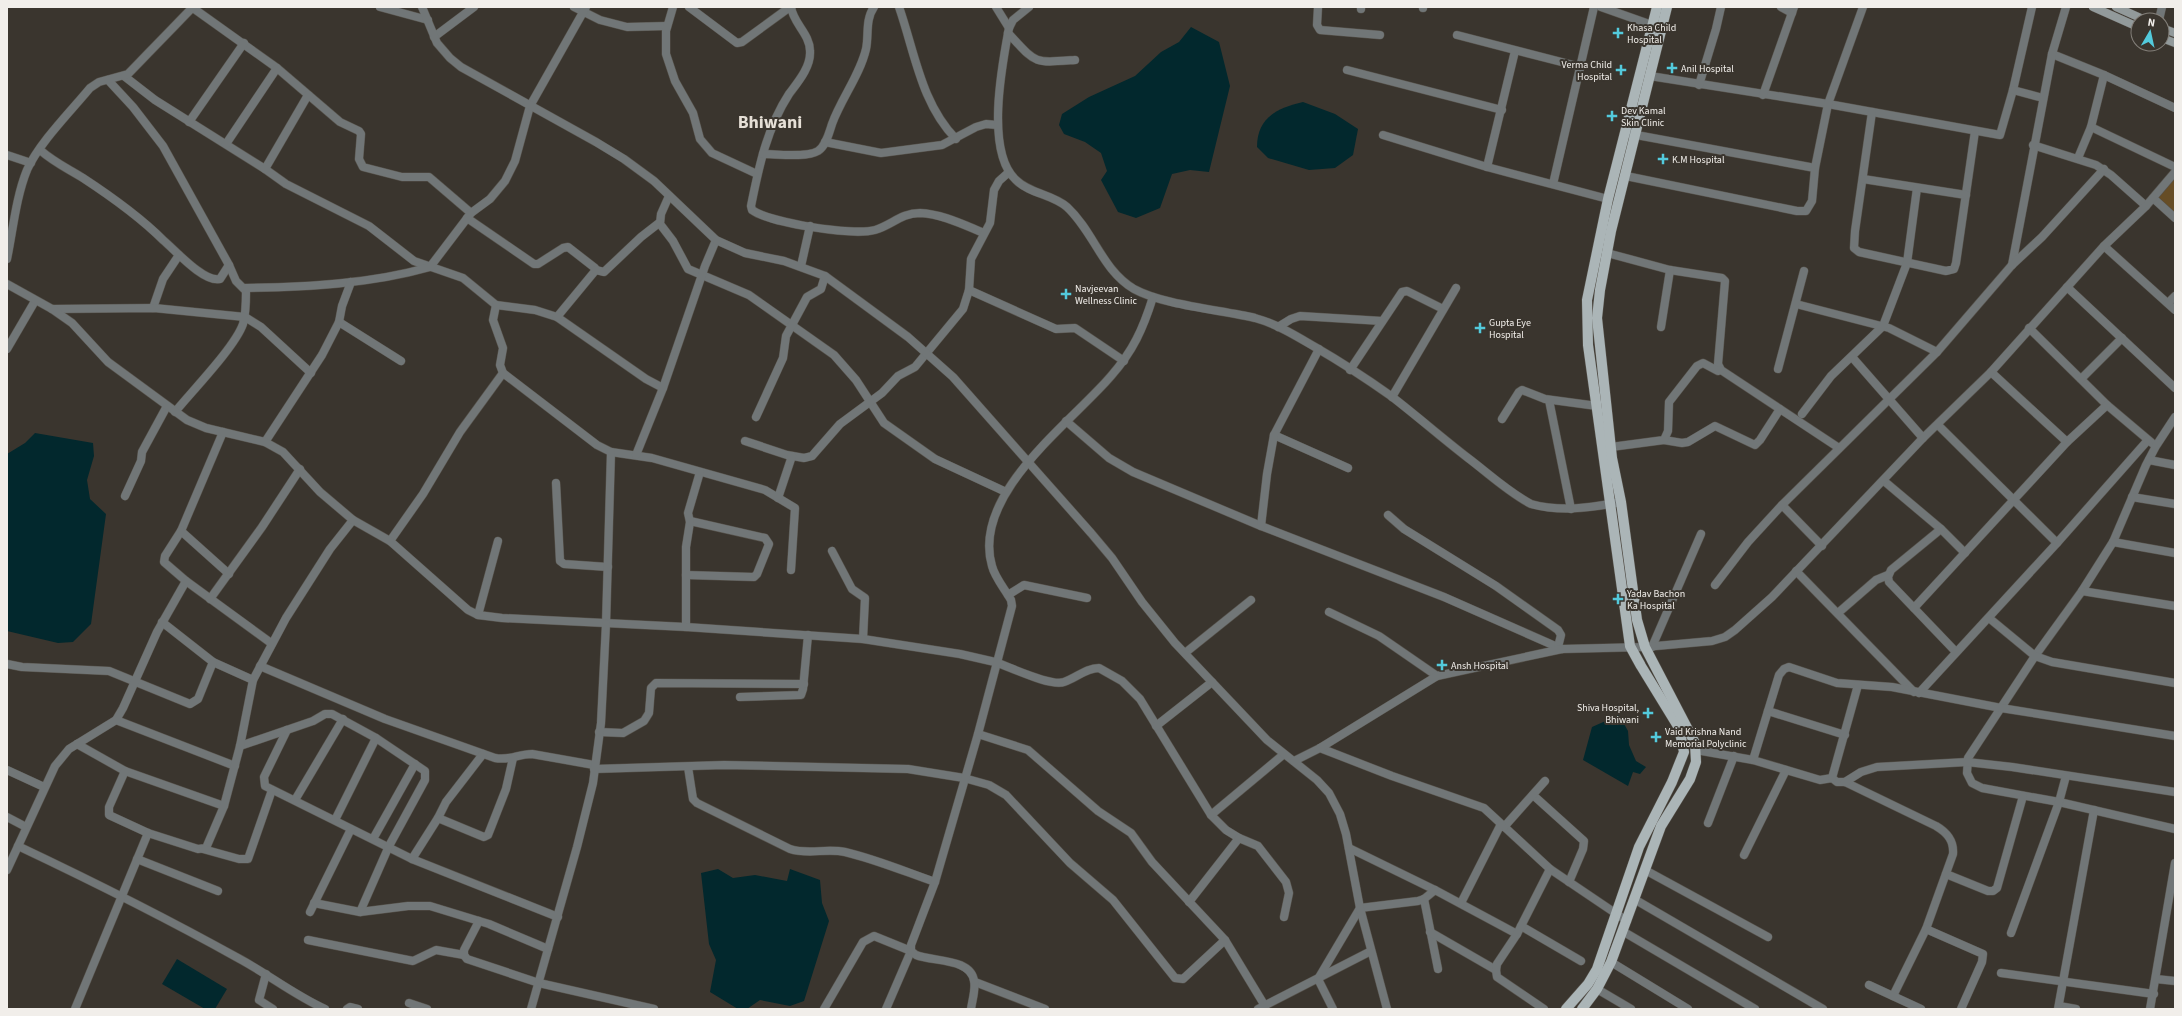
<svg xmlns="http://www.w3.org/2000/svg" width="2182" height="1016" font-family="'Source Sans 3',sans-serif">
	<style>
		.green { fill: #664d26 }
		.water { fill: #02282d }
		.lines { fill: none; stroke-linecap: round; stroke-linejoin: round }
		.minor-casing { stroke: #57534c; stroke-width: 9 }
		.tertiary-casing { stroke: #57534c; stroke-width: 9 }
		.secondary-casing { stroke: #57534c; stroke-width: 9 }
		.primary-casing { stroke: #57534c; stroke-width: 11 }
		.minor { stroke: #717677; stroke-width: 8 }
		.tertiary { stroke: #717677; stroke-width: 8 }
		.secondary { stroke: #929a9b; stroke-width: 8 }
		.primary { stroke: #abb5b7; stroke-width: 10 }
		.poi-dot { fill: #53cadc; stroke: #3a352e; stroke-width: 1.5 }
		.labels { text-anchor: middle; stroke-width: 4; stroke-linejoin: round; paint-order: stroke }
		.poi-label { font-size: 10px; fill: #f1eeea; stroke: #3a352e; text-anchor: start }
		.town-label { font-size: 18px; font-weight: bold; fill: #e5dfd6; stroke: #3a352e }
	</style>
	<rect width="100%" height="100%" fill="#3a352e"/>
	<path class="green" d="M2175,178V213L2158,197Z"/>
	<g class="water">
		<path d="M1191,27L1219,42L1230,86L1209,172L1190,170L1172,174L1160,208L1136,218L1118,212L1101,180L1107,171L1101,153L1085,142L1064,134L1059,125L1062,114L1089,97L1135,76L1161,52L1179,42Z"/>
		<path d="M1303,102L1335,114L1358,129L1353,155L1335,168L1309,170L1268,158L1257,147C1257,118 1277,108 1303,102Z"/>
		<path d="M35,433L93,443L94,456L87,480L90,499L106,514L91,624L73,642L58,643L7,631V454L25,443Z"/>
		<path d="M1619,715L1628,731L1629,745L1636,761L1646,767L1640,774L1633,772L1628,786L1583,760L1592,727Z"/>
		<path d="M718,869L733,878L755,875L787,881L790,869L820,880L822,903L829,921L804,1001L790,1006L760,1000L747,1009H738L710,992L716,960L709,944L701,873Z"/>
		<path d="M177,959L227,989L215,1009H205L162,984Z"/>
	</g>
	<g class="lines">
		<g class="minor-casing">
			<g id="minor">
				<path d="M380,7L428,20"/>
				<path d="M574,7L600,20L627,27L667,26"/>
				<path d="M673,7L666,31V54L675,81L693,113L700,139L712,153L757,174"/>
				<path d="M689,7L737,43L742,42L790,7"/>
				<path d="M791,7C793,23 810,34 810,51C811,67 798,82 789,94C767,128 759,166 751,206L752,210C770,223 853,236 875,230C892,225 901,213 920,213C942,214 964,225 984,233"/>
				<path d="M899,7C915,53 921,103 956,139"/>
				<path d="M996,7L1009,28"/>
				<path d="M1318,7L1317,25L1320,30L1380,35"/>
				<path d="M1601,7L1652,25"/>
				<path d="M1781,7L1792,13"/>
				<path d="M193,8L277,68L340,122L359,131L361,134L359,159L363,167L402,177H429L471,213"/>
				<path d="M1423,8V7"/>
				<path d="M1361,9V7"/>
				<path d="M2159,20L2162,7"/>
				<path d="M1008,33C1037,64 1032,63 1075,60"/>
				<path d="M1457,35L1581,67"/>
				<path d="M434,37L474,7"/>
				<path d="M2052,54L2104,75L2175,108"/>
				<path d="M1347,70L1502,110"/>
				<path d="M124,76L155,100L265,169L286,184L369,226L414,261L463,278L496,305L535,310L557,317L646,379L663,388"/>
				<path d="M1650,76L1828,104L2000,135L2013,90L2032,7"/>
				<path d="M108,80L133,107L163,146L229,265L236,281L246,291C246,302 246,314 243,324C235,347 192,391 175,412"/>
				<path d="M1699,85L1716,29L1721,7"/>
				<path d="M2013,90L2043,98"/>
				<path d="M1763,95L1794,7"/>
				<path d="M1872,112L1855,231L1854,248L1859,252L1946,271L1954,269L1956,263L1975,131"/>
				<path d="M189,122L244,43"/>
				<path d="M2091,127L2175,167"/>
				<path d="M1631,134L1815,168"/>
				<path d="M1383,135L1487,167L1608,199"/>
				<path d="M825,142L881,153L942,145L976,127L986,124L997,125"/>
				<path d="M226,144L277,68"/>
				<path d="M2033,145L2096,165L2111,175L2146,206"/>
				<path d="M40,150C55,163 67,168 83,178C112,197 139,216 163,240C175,250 204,283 220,279L229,265"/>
				<path d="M763,154C776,154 807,158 818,151C826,146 829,133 832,124C841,99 860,75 866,49C869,35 865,20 874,7"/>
				<path d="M7,155L31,163"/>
				<path d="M2078,158L2091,127L2104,75"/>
				<path d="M1487,167L1515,51"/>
				<path d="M265,169L308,95"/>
				<path d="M1626,176L1797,211H1806L1812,201L1815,168L1828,104L1863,7"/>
				<path d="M1863,179L1966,195"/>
				<path d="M1553,184L1594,7"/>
				<path d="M669,196L661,214L660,224L673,241L688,269L749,295L834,355L856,380L884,423L935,459L1006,492"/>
				<path d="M2153,198L2175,218"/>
				<path d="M467,218L534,264H538L563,248L568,247L595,268V271L557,317"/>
				<path d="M2104,246L2175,310"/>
				<path d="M1607,253L1670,270L1722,278L1725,281L1718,364L1721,370L1839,448"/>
				<path d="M7,259C13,230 16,197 27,170C39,143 71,111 90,88L99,82L128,74L193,7"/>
				<path d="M2012,265L2052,54L2066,7"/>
				<path d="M801,266L810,226"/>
				<path d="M596,270L604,272L641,237L659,223"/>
				<path d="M2067,287L2175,388"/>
				<path d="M245,288C307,287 370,284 430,267L471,213L490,199L505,181L515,161L530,106L586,7"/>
				<path d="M969,290L1056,329L1075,328L1124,361"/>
				<path d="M2168,303L2175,296"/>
				<path d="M1796,304L1889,328L1937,352"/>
				<path d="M496,305L493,320L503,348L500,365L503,373L597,445L611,452L652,458L765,490L795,508L791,570"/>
				<path d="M153,308L163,279L179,255"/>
				<path d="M52,309L154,308L245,317L261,327L311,373"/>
				<path d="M339,322L401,361"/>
				<path d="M1278,327L1291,319L1300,316L1382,321"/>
				<path d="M1661,327L1670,270"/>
				<path d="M2029,328L2107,405L2152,443"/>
				<path d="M7,349L35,301"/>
				<path d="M1852,357L1923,438"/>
				<path d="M1778,369L1804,271"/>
				<path d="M1350,370L1402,292L1407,291L1443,309"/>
				<path d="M1991,372L2067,442"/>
				<path d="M2081,379L2122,338"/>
				<path d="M1392,397L1456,288"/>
				<path d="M1549,400L1571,509"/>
				<path d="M1802,414L1831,376L1883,326L1907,263L1917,188"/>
				<path d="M756,417L783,358L786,336L807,297L821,289L825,276"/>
				<path d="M2175,417L2156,446L2146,465L2113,542L2082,591L2035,656L1968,758L1967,773L1972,783L1982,788L2059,802L2175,829"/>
				<path d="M1502,419L1519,392L1522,390L1545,399L1597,406"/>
				<path d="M1066,421L1109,458L1133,472L1261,526L1444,597L1562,649"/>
				<path d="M1938,425L2057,543"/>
				<path d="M223,432L181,531L165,556L164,562L186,581L271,643"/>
				<path d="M1274,435L1348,468"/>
				<path d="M1664,440L1682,443L1688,442L1715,426L1755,445L1760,440L1780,409"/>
				<path d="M745,441L787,455L804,458L812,456L840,424L882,393L898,376L915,367L963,309L969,290L971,259L990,223L994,190L999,181L1009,172"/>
				<path d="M265,442L322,355L339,322L342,306L351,282"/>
				<path d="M1611,447L1664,440L1668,431L1669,402L1697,366L1703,363L1718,371L1721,370"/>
				<path d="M636,455L663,388L705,266L716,240"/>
				<path d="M2149,460L2175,465"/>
				<path d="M1884,481L1941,529L1965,553"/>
				<path d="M556,483L560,561L564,564L608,567"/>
				<path d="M125,496L141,461L142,452L167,406"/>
				<path d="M2132,497L2175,504"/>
				<path d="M778,498L792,456"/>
				<path d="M1782,505L1822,546"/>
				<path d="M1388,515L1404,529L1496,586L1558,630L1561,635L1558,647"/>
				<path d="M1261,526L1267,474L1274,435L1319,349"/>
				<path d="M1941,529L1891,570L1888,577L1889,582L1956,652"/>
				<path d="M181,531L229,574"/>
				<path d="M390,541L423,494L460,432L503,373"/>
				<path d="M2113,542L2175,553"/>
				<path d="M832,551L852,589L865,598L863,639"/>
				<path d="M1796,571L1914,692"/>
				<path d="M686,575L754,577L757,574L769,544L765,538L690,521"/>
				<path d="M1715,585L1748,542L1782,505L1937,352L2012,265L2042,237L2104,169"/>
				<path d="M2082,591L2175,606"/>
				<path d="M1008,595L1024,585L1087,598"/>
				<path d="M210,599L262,527L300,469"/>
				<path d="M1914,608L2067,442L2107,405"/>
				<path d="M1329,612L1379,636L1437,676"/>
				<path d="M1838,613L1876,580L1888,575"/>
				<path d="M478,615L498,541"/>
				<path d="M1989,618L2035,656L2052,662L2175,683"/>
				<path d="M162,622L213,662L253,680"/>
				<path d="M606,624L611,452"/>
				<path d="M686,627V547L690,522L688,513L700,472"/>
				<path d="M1652,647L1701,534"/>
				<path d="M1185,653L1251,600"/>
				<path d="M995,662C1010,667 1051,687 1064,682C1076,678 1086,668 1099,668L1122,681L1140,699L1211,815L1226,830L1239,838L1189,902"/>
				<path d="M7,664L22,667L109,671L190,704L198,699L213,662"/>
				<path d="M260,666L385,719L495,758C510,761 518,754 532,754L594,765"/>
				<path d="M1919,693L2057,543L2148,440"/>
				<path d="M740,697L801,695L803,689L808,635"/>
				<path d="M1768,711L1845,735"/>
				<path d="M116,720L235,766"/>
				<path d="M1156,726L1212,682"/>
				<path d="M287,730L264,777L265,786L412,859L438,818L446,802L483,754"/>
				<path d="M599,732L623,733L644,721L649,713L651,688L656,683L804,684"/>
				<path d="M978,734L1028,750L1098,811L1131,833L1152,862L1225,940"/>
				<path d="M77,744L125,771L224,806"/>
				<path d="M240,746L313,721L325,714H332L376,738L425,771V780L389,846L360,912"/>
				<path d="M1320,748L1392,776L1484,808L1550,869L1627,921"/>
				<path d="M1696,750L1753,760L1820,780L1832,778L1837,782H1845L1936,826C1948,833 1954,841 1953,854L1926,929L1893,996"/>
				<path d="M1753,760L1779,675L1784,669L1789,667L1837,683L1892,687L2001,708L2175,736"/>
				<path d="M688,767L693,799L697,803L790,849C808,855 826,848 845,852C875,859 906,872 935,882"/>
				<path d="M594,769L724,765L908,769L964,778L989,785L1006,795L1070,863L1113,900L1175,978L1183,979L1225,940L1265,1006"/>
				<path d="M7,770L44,787"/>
				<path d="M125,771L109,807V815L148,833L198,849L206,848L224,806L240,746L253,680L286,618L330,549L353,520"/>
				<path d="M1832,778L1858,685"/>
				<path d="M1845,782L1861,772L1877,767L1967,762L2012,767L2175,792"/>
				<path d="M1533,795L1584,841L1583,849L1569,882"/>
				<path d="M295,800L343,719"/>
				<path d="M1211,815L1284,754"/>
				<path d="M7,817L26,827"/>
				<path d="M438,818L479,835L484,837L488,835L506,789L513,758"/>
				<path d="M335,820L376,738"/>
				<path d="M1708,823L1734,756"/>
				<path d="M1504,827L1545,781"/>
				<path d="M1239,838L1258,846L1286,882L1289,893L1284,917"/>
				<path d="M373,839L415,764"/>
				<path d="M18,846C92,881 166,918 238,958C268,974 294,995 325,1009"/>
				<path d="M1349,848L1435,890L1517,934"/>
				<path d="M203,849L239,859H248L272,790"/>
				<path d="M1744,855L1786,770"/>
				<path d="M137,859L218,891"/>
				<path d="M412,859L558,917"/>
				<path d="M7,870L55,766L69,749L116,720L123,708L157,632L186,581"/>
				<path d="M1645,870L1768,937"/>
				<path d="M1946,874L1988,891H1993L1997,888L2023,796"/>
				<path d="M1424,899L1438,969"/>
				<path d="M1634,899L1823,1009"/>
				<path d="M314,903L360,912L408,906H430L489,924L548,949"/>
				<path d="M1461,903L1501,824"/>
				<path d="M310,912L351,829"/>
				<path d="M479,921L464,950V955L467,959L539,983L654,1009"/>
				<path d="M1521,926L1581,961"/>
				<path d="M1926,929L1983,954L1982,962L1961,1009"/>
				<path d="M1430,932L1496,970"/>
				<path d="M1624,932L1755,1009"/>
				<path d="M2011,933L2059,802L2066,776"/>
				<path d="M308,940L413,961L436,950L464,955"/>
				<path d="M1611,962L1688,1009"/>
				<path d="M2001,973L2154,994"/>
				<path d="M266,974L259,1000L273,1009"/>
				<path d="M2156,979L2175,981"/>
				<path d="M975,982L1045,1009"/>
				<path d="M1869,985L1921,1009"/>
				<path d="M1597,989L1631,1009"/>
				<path d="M409,1003L427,1009"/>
				<path d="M2059,1006L2076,1009"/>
				<path d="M75,1009L148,833"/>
				<path d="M347,1009L350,1007L358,1009"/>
				<path d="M824,1009L863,942L874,936L911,951L886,1009"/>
				<path d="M1258,1009L1371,951"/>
				<path d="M1333,1009L1318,979L1360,908L1418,901L1424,899L1435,890"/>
				<path d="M1544,1009L1497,977L1496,970L1497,964L1517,934L1550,869"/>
				<path d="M2058,1009L2094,810"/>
				<path d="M2150,1009L2175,863"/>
			</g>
		</g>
		<g class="tertiary-casing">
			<g id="tertiary">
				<path d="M422,7L437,43L450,58L461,67L596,142L624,159L654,181L716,240L745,253L784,261L825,276L908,337L953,377L1091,533L1112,558L1142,602L1175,643L1267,740L1317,780L1329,793L1340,814L1346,834L1360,908L1387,1009"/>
				<path d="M1029,7L1013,20L1009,28C1002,65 985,152 1016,180C1030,194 1052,194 1067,207C1094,232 1102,270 1134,289C1163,305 1221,310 1255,318C1277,324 1296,336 1315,347C1341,362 1367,379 1391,396C1417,416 1442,438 1468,458C1488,473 1508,492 1531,504C1560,512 1587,508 1616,503"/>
				<path d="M7,284L52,309L72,323L108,362L187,420L206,428L265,442L283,452L320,492L353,520L390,541L468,610L478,615L502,618L686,627L863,639L960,654L995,662"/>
				<path d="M1294,761L1320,748L1437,676L1562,649L1645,647L1712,641L1725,637L1735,630L1772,597L1923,438L1991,372L2104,246L2146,206L2175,172"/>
				<path d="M531,1009L577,847L593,783L601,723L606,624"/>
				<path d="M971,1009C972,1001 976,989 974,981C971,958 933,962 916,955L911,951V945L935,882L978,734L1012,606L1011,600C1005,589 995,578 992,566C971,494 1071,423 1111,376C1133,351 1143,329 1153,297"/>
			</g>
		</g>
		<g class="secondary-casing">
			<g id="secondary">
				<path d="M2093,7L2138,27"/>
				<path d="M2116,7L2145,20"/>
				<path d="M2162,28L2175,33"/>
				<path d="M2162,38L2175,43"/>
			</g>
		</g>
		<g class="primary-casing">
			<g id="primary">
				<path d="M1566,1009L1588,984L1597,969L1639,847L1672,782L1684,752L1679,728L1641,666L1630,646L1588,345L1587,300L1608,199L1657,7"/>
				<path d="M1582,1009L1597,989L1611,962L1661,826L1690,779L1696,762L1695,743L1645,647L1637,620L1621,502L1612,458L1597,318L1600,290L1611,231L1667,7"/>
			</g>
		</g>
		<use href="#minor" class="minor"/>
		<use href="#tertiary" class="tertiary"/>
		<use href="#secondary" class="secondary"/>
		<use href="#primary" class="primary"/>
	</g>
	<g class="poi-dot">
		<path d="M1616 27h4v4h4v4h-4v4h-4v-4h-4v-4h4z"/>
		<path d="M1670 62h4v4h4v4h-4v4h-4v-4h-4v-4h4z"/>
		<path d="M1619 64h4v4h4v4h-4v4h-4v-4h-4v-4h4z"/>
		<path d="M1610 110h4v4h4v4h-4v4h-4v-4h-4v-4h4z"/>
		<path d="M1661 153h4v4h4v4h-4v4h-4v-4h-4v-4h4z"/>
		<path d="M1064 288h4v4h4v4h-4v4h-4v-4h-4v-4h4z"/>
		<path d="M1478 322h4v4h4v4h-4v4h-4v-4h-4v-4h4z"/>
		<path d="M1616 593h4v4h4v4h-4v4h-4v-4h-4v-4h4z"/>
		<path d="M1440 659h4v4h4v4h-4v4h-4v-4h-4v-4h4z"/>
		<path d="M1646 707h4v4h4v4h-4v4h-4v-4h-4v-4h4z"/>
		<path d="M1654 731h4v4h4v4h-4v4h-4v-4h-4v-4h4z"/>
	</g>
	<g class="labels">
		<g class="poi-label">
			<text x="1627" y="31">Khasa Child<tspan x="1627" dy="12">Hospital</tspan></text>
			<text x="1612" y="68" text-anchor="end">Verma Child<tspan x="1612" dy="12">Hospital</tspan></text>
			<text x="1681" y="72">Anil Hospital</text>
			<text x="1621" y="114">Dev Kamal<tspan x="1621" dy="12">Skin Clinic</tspan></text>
			<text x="1672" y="163">K.M Hospital</text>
			<text x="1075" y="292">Navjeevan<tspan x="1075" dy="12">Wellness Clinic</tspan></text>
			<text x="1489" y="326">Gupta Eye<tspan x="1489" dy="12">Hospital</tspan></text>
			<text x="1627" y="597">Yadav Bachon<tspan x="1627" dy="12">Ka Hospital</tspan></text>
			<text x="1451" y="669">Ansh Hospital</text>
			<text x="1639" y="711" text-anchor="end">Shiva Hospital,<tspan x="1639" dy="12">Bhiwani</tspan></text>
			<text x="1665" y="735">Vaid Krishna Nand<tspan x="1665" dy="12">Memorial Polyclinic</tspan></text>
		</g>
		<g class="town-label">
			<text x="770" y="128">Bhiwani</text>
		</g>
	</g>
	<rect width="2182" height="1016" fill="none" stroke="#f1eeea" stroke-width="16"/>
	<g transform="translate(2150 32) rotate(9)"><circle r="19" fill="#3a352e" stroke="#837f79"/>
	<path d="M0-3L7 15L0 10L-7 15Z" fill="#53cadc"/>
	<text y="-6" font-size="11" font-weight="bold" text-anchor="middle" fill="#f1eeea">N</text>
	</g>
</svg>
